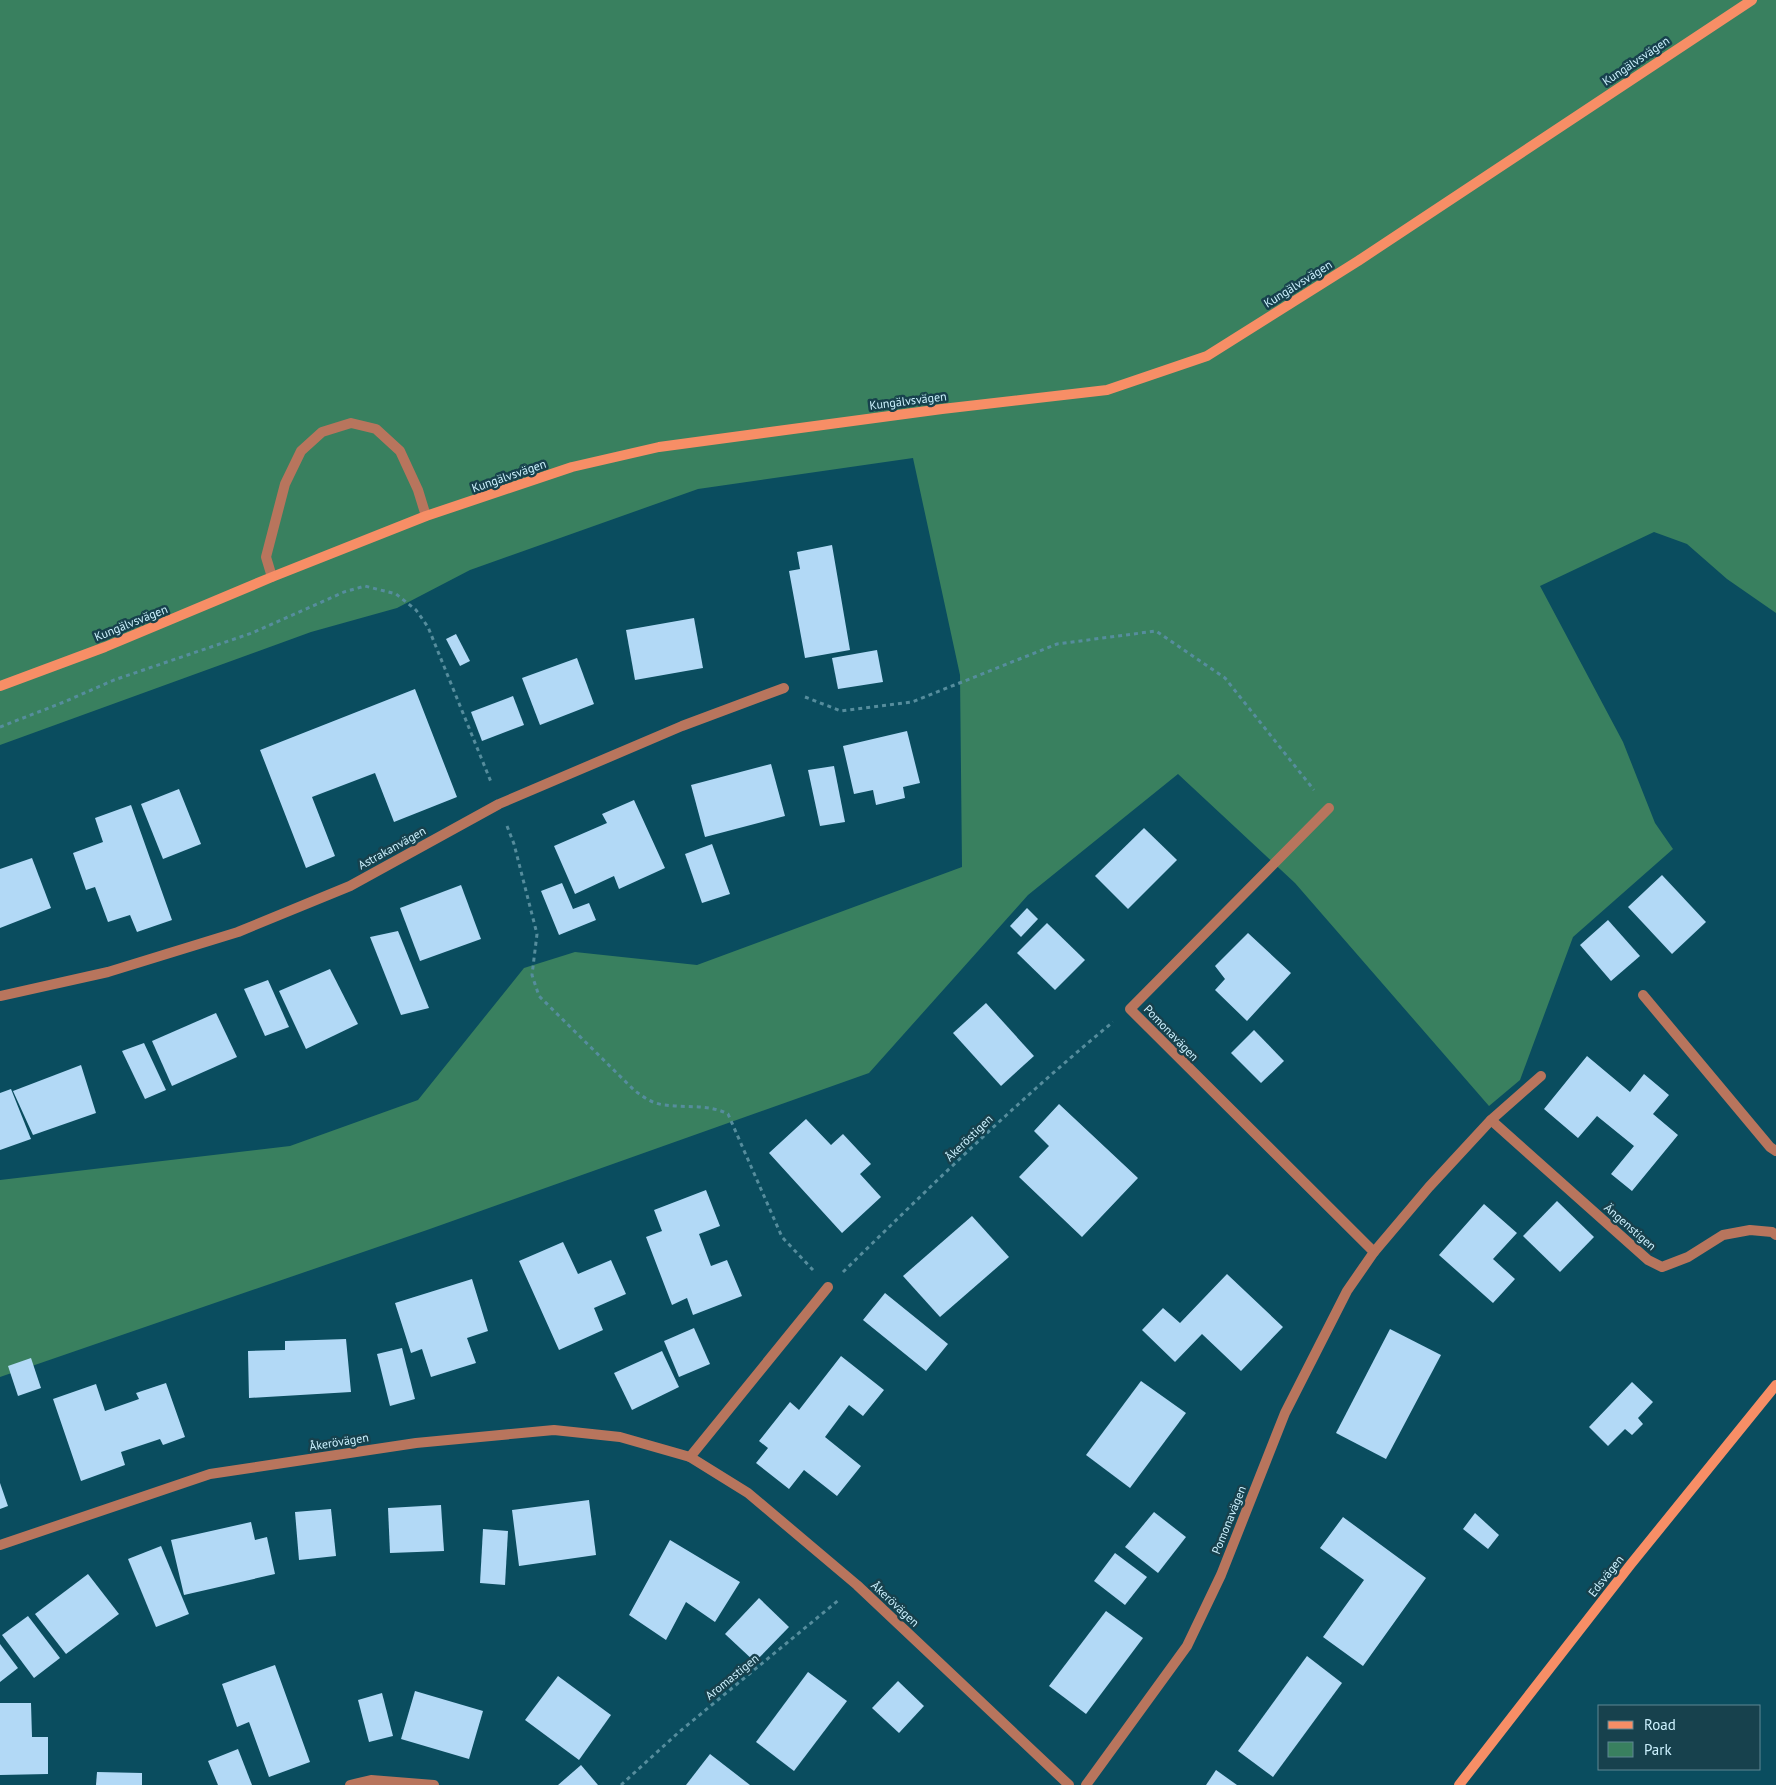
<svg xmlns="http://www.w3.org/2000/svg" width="1776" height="1785" font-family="'PT Sans',sans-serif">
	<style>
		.green { fill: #39805f }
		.building { fill: #b2d9f6 }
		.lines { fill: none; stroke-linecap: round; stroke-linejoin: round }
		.path { stroke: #568d9d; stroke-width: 3; stroke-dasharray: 4 4; stroke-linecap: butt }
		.lane { stroke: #b8755d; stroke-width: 10 }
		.street { stroke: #b8755d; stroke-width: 10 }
		.secondary { stroke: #f78e66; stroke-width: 10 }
		.labels { text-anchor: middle; stroke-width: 5; stroke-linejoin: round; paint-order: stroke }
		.street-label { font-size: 12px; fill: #ccf1fe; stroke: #17414d }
	</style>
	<rect width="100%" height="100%" fill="#0a4d5f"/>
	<path class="green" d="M0,0H1776V613L1727,579L1687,544L1654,532L1540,586L1623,742L1655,823L1673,849L1573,937L1520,1080L1489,1106L1295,883L1178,774L1028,895L869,1073L427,1230L0,1377V1180L290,1146L418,1100L524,968L575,952L697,965L962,867L960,675L913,458L698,489L470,570L397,608L311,632L0,745Z"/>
	<g class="building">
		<path d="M832,545L850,650L805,658L789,571L800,569L797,552Z"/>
		<path d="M694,618L703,668L635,680L626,630Z"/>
		<path d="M456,634L470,661L460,666L446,639Z"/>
		<path d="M877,650L883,682L838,689L832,658Z"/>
		<path d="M577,658L594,704L540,725L522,678Z"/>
		<path d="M415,689L457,797L394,822L375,773L312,797L335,856L306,868L260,750Z"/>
		<path d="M513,696L524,725L482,741L471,712Z"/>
		<path d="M907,731L920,783L903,787L905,798L876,805L873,790L854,794L843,746Z"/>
		<path d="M771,764L785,816L705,837L691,785Z"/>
		<path d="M834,766L845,822L820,826L808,770Z"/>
		<path d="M179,789L201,844L163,859L141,804Z"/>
		<path d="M634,800L665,868L619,889L614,876L575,894L554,846L607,823L602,814Z"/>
		<path d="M131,805L172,920L137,932L130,915L108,922L95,887L86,890L73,853L103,842L95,818Z"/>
		<path d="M1144,828L1177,860L1128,909L1095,876Z"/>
		<path d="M712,844L730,894L702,903L685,854Z"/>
		<path d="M32,858L51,908L0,928V869Z"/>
		<path d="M1662,875L1706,922L1672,954L1628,907Z"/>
		<path d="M562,883L573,909L589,903L596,920L559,935L541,891Z"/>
		<path d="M461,885L481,939L420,961L400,908Z"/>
		<path d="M1027,908L1038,919L1021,937L1010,926Z"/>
		<path d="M1608,920L1640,956L1611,981L1580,945Z"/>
		<path d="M1047,923L1085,960L1055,990L1017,953Z"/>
		<path d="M398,931L429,1008L401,1015L370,937Z"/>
		<path d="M1248,933L1291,973L1247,1021L1215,990L1225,979L1215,966Z"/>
		<path d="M330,969L358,1024L306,1049L279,991Z"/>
		<path d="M268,980L289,1027L265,1036L244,989Z"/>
		<path d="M986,1003L1034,1056L1001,1086L953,1033Z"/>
		<path d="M216,1013L237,1057L172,1086L152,1041Z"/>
		<path d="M1254,1030L1284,1061L1261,1083L1231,1053Z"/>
		<path d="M144,1043L166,1090L145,1099L122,1051Z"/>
		<path d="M1587,1056L1630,1092L1644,1074L1669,1095L1653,1114L1678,1135L1632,1191L1611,1174L1634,1146L1597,1116L1578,1138L1544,1109Z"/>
		<path d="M81,1065L96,1113L33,1135L13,1091Z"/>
		<path d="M11,1089L31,1139L0,1150V1093Z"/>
		<path d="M1059,1104L1138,1178L1082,1237L1019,1177L1049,1146L1034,1131Z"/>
		<path d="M806,1119L831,1145L843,1134L871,1164L860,1174L881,1197L842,1233L769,1153Z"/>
		<path d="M706,1190L720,1226L699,1234L711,1266L727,1260L742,1296L693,1315L687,1298L672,1305L646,1237L662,1231L654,1210Z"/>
		<path d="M1557,1201L1594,1237L1560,1272L1523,1236Z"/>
		<path d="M1484,1204L1517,1233L1493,1259L1515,1279L1493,1303L1439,1255Z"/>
		<path d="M972,1216L1009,1257L940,1317L903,1276Z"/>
		<path d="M563,1242L578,1274L611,1260L626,1294L594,1308L603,1330L559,1350L519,1261Z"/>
		<path d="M1227,1274L1283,1327L1241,1371L1202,1334L1175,1362L1142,1330L1163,1308L1180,1323Z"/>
		<path d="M472,1279L488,1331L467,1338L476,1363L431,1377L422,1349L411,1353L395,1303Z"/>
		<path d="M885,1293L948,1344L926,1371L863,1320Z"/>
		<path d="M694,1328L710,1364L679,1377L664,1341Z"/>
		<path d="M1390,1329L1441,1355L1386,1459L1336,1433Z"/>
		<path d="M346,1339L351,1392L249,1398L248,1351L285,1350V1341Z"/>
		<path d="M402,1348L415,1399L390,1406L377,1354Z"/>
		<path d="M662,1351L679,1387L632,1410L614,1373Z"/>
		<path d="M841,1356L884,1390L863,1416L849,1405L825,1437L861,1466L837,1496L804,1470L789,1489L756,1463L768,1448L759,1441L790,1402L799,1410Z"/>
		<path d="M31,1358L41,1388L18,1396L8,1366Z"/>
		<path d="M1141,1381L1186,1413L1130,1488L1086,1455Z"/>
		<path d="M1632,1382L1653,1402L1638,1418L1643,1424L1632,1435L1625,1429L1608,1446L1589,1427Z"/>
		<path d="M166,1383L185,1437L163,1445L160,1439L121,1452L125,1465L81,1481L53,1399L96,1384L105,1411L139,1399L136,1393Z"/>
		<path d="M0,1483L8,1506L0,1509Z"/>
		<path d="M589,1500L596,1555L519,1566L512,1510Z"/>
		<path d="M441,1505L444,1551L390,1553L388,1508Z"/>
		<path d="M331,1509L336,1556L299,1560L295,1512Z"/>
		<path d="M1154,1512L1186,1537L1158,1573L1125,1547Z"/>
		<path d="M1475,1513L1499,1535L1488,1549L1463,1529Z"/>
		<path d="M1343,1517L1426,1578L1363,1666L1323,1637L1364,1580L1320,1548Z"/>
		<path d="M251,1522L255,1540L267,1537L275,1574L184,1595L171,1540Z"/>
		<path d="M483,1529L508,1531L505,1585L480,1583Z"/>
		<path d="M670,1540L740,1582L715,1622L686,1602L666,1640L629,1615Z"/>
		<path d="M161,1546L189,1614L156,1627L128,1559Z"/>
		<path d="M1115,1553L1147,1577L1125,1605L1094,1581Z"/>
		<path d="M88,1574L119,1614L66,1654L35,1614Z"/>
		<path d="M759,1598L789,1627L755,1662L725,1634Z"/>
		<path d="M1106,1611L1143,1638L1086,1714L1049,1686Z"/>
		<path d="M28,1616L60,1658L34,1678L2,1635Z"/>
		<path d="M0,1644L18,1668L0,1682Z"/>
		<path d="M1307,1656L1342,1683L1273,1777L1238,1751Z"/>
		<path d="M275,1665L310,1762L269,1777L249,1722L237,1727L222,1684Z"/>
		<path d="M808,1672L847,1701L794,1771L756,1742Z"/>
		<path d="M558,1676L611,1715L579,1760L525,1720Z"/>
		<path d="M898,1681L924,1706L899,1733L872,1708Z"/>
		<path d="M415,1691L483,1711L469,1759L401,1739Z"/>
		<path d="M382,1693L393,1736L369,1742L358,1700Z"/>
		<path d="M0,1703H31L32,1737H48V1774L0,1775Z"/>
		<path d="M238,1749L252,1785H218L208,1761Z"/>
		<path d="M710,1754L750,1785H686Z"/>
		<path d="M581,1765L598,1785H558Z"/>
		<path d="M1216,1770L1237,1785H1206Z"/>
		<path d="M97,1772L142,1773V1785H96Z"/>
	</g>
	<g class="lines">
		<g class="path">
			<path d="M805,697L841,711L912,702L1057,644L1156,631L1225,678L1314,790"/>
			<path d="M0,727L64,702L114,680L252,633L344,592L365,586L396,594L416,610L428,627L491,782"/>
			<path d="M507,826L514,844L537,934L532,975L539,996L634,1090C643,1097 653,1104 665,1105C686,1108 709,1104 728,1114L782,1237L813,1270"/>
			<path d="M843,1272C931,1186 1018,1100 1113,1022"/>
			<path d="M621,1785L679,1732L840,1599"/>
		</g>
		<g class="lane">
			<path d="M272,577L266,557L285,484L301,451L322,432L351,423L376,429L400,451L418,490L426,516"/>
			<path d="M1643,995L1770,1147L1776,1151"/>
			<path d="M1491,1120L1648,1260L1662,1267L1688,1257L1723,1235L1750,1230L1772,1232L1776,1235"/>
		</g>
		<g class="street">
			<path d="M0,996L108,972L238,932L350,886L499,804L682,726L784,688"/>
			<path d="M1374,1252L1429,1187L1491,1120L1541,1076"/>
			<path d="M690,1457L828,1287"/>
			<path d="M0,1545L210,1474L416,1443L554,1430L620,1437L690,1457L748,1493L857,1585L1069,1785"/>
			<path d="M350,1785L371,1780L434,1785"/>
			<path d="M1086,1785L1187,1646L1221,1575L1285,1413L1347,1291L1374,1252L1130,1009L1329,808"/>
		</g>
		<g class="secondary">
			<path d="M0,686L105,647L272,577L426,516L572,467L659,447L942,409L1107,390L1207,356L1358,261L1752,0"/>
			<path d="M1459,1785L1631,1564L1776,1385"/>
		</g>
	</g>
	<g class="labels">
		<g class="street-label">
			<text transform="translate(1636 61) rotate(-34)" y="4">Kungälvsvägen</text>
			<text transform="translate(1298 284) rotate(-32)" y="4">Kungälvsvägen</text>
			<text transform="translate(908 401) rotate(-7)" y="4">Kungälvsvägen</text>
			<text transform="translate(509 476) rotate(-19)" y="4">Kungälvsvägen</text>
			<text transform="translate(131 623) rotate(-22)" y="4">Kungälvsvägen</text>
			<text transform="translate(392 848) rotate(-29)" y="4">Astrakanvägen</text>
			<text transform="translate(1171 1033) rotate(46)" y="4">Pomonavägen</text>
			<text transform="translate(969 1138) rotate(-44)" y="4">Åkeröstigen</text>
			<text transform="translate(1630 1227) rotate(41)" y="4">Ängenstigen</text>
			<text transform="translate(339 1442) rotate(-9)" y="4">Åkerövägen</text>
			<text transform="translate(1229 1520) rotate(-68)" y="4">Pomonavägen</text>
			<text transform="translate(1606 1576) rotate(-52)" y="4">Edsvägen</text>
			<text transform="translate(895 1604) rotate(43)" y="4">Åkerövägen</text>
			<text transform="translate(732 1677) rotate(-39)" y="4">Aromastigen</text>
		</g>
	</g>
	<rect x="1598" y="1705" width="162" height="65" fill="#17414d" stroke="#5f8794"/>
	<rect x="1608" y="1721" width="25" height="8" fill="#f78e66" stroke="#5f8794"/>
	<text x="1644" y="1730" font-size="15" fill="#ccf1fe">Road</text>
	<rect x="1608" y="1742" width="25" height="15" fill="#39805f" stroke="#5f8794"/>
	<text x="1644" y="1755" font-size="15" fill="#ccf1fe">Park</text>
</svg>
